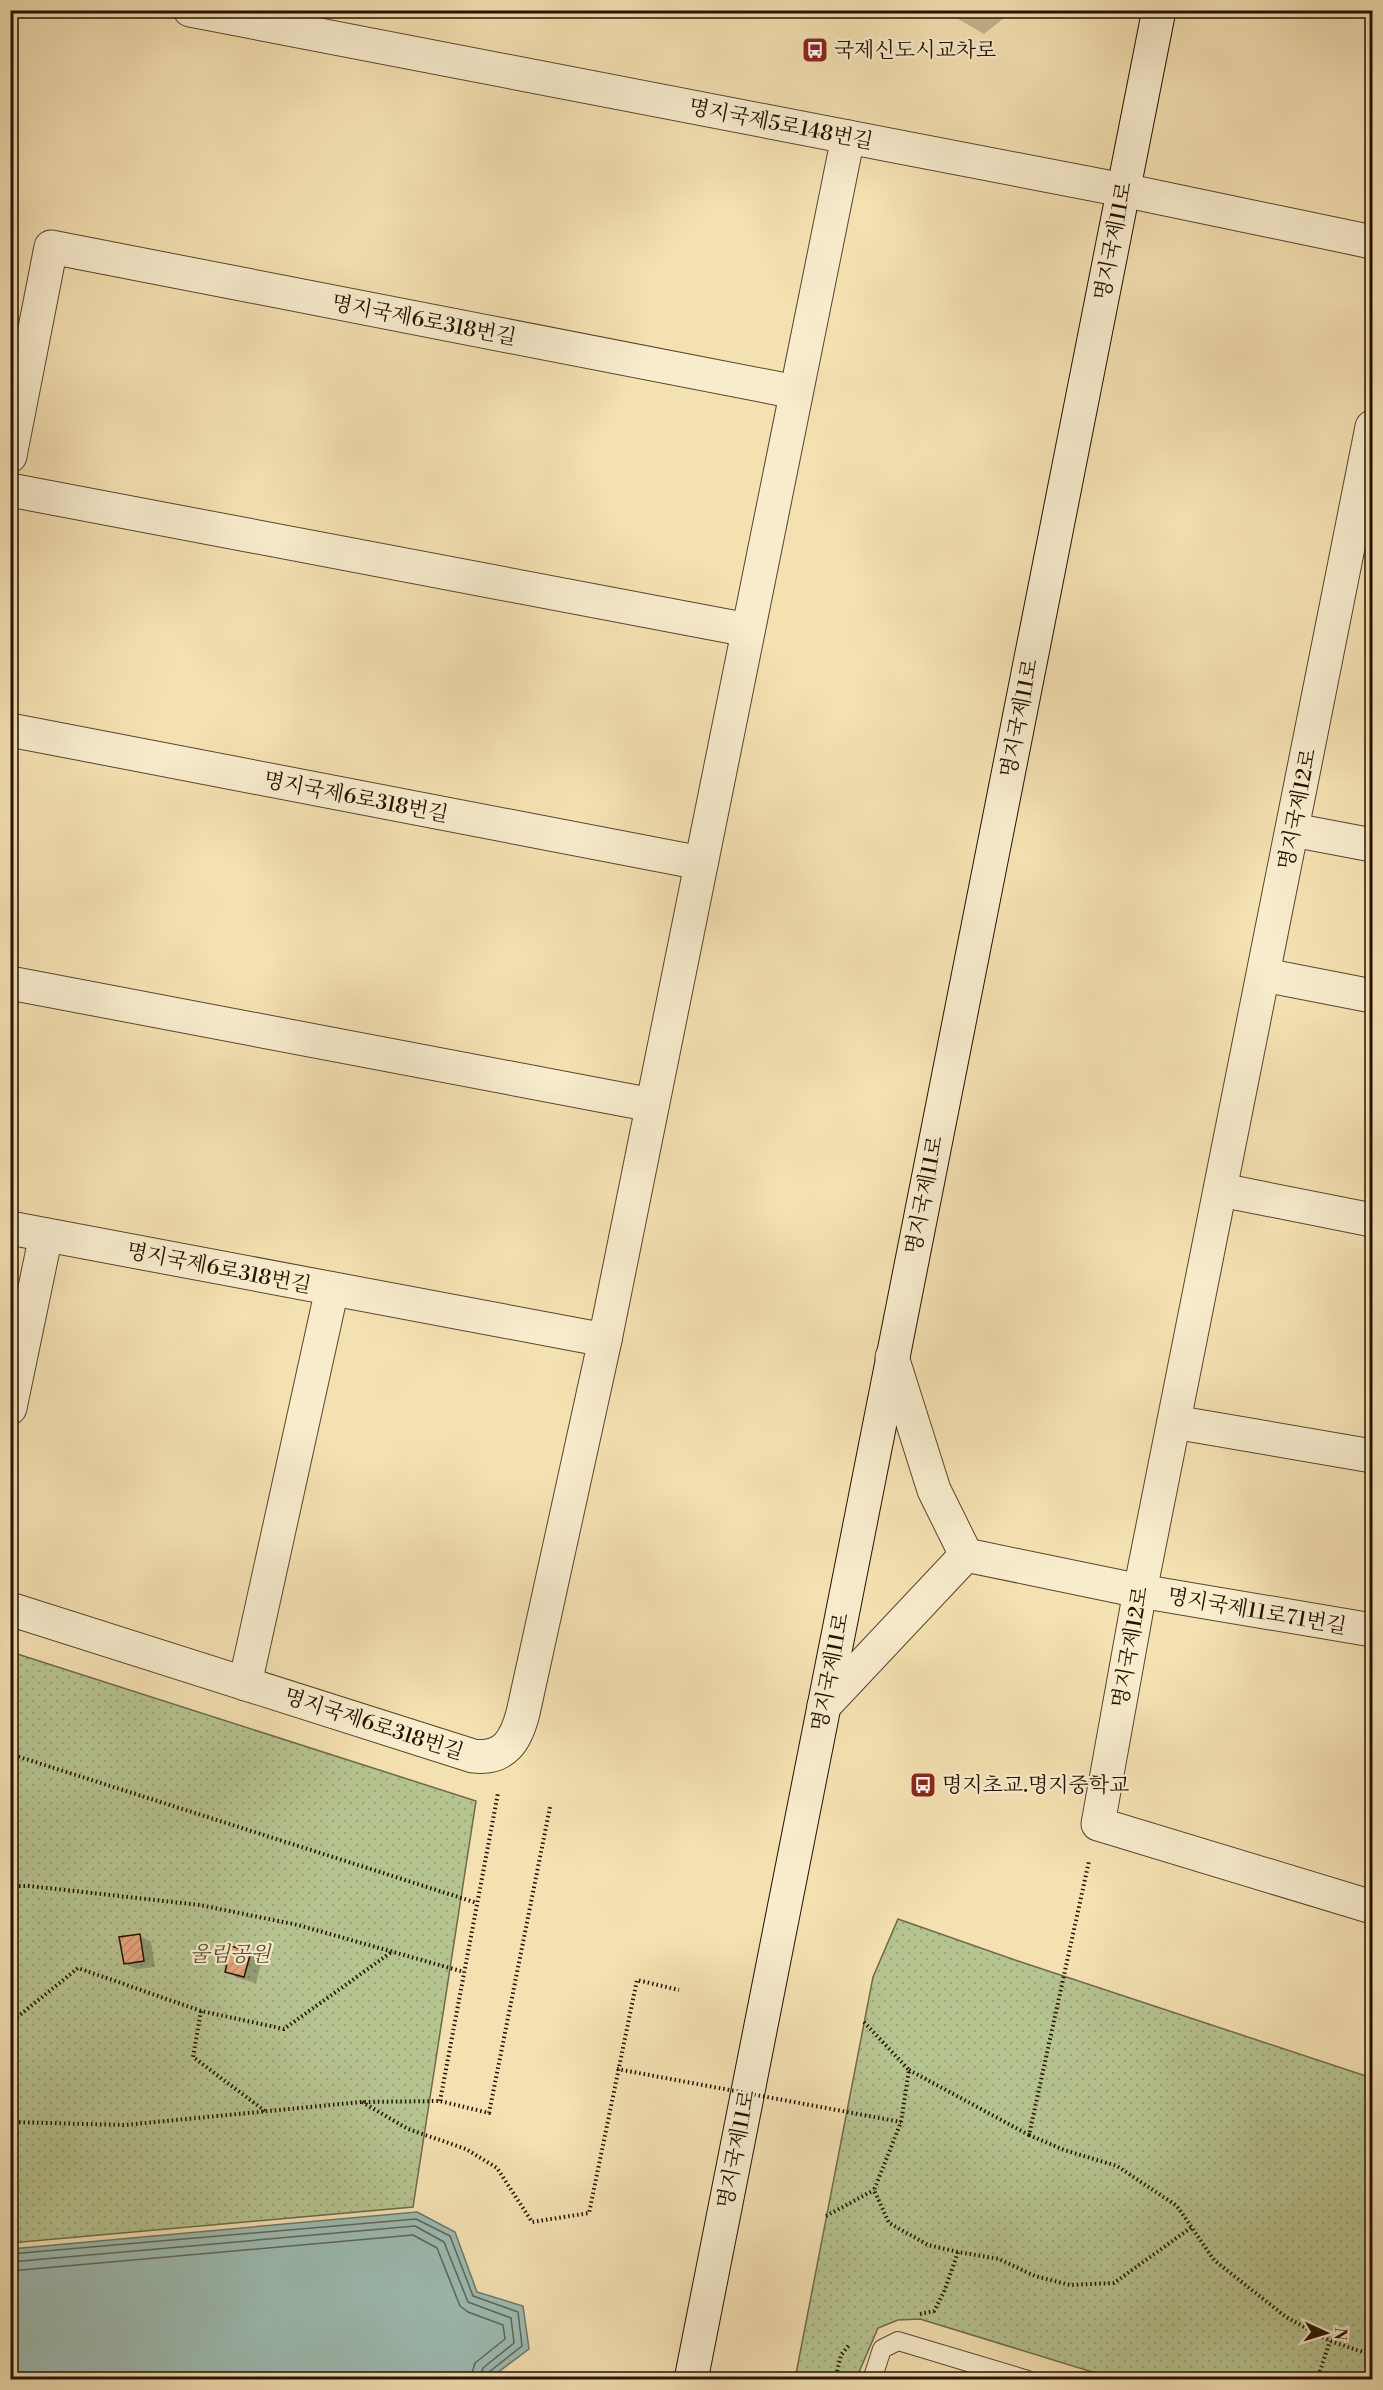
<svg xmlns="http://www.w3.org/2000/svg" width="1383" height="2390" font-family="'Libre Bodoni','Noto Serif KR',serif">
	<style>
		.grass { fill: url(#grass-dots); stroke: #6e6a48; stroke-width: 1.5 }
		.water { fill: #9cbcb2; stroke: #6c786b; stroke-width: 1.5 }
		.shadow { fill: #0003 }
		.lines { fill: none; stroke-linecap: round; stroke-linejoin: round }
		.shore { stroke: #606659; stroke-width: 1.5 }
		.building { fill: url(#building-hatch); stroke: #251100; stroke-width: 1.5 }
		.service-casing { stroke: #59452c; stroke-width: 20 }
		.minor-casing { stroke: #59452c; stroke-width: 35 }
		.tertiary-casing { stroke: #59452c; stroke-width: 35 }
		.secondary-casing { stroke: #251100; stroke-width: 35 }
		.path { stroke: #251100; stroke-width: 4; stroke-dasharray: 1.5 3; stroke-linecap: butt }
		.service { stroke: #f8eccd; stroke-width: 18 }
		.minor { stroke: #f8eccd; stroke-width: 33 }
		.tertiary { stroke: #f8eccd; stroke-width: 33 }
		.secondary { stroke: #f8eccd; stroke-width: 33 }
		.path-bridge { stroke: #251100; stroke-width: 4; stroke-dasharray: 1.5 3; stroke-linecap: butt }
		.labels { text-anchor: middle; stroke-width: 4.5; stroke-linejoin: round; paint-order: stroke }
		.poi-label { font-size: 21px; fill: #251100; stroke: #f8eccd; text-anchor: start }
		.street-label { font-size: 21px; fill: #251100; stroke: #f8eccd }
		.park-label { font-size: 21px; font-style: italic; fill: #585032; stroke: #f8eccd }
	</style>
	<defs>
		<pattern id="grass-dots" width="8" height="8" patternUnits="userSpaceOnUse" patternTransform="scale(1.5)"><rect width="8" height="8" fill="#b6c490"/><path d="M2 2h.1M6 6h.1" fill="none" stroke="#9ca77a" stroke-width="1.8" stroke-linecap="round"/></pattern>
		<pattern id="building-hatch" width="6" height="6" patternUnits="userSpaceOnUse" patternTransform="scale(1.5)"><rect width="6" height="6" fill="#e7a67e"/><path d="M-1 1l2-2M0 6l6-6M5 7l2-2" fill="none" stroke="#c68e6b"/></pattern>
	</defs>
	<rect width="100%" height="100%" fill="#f4e1b2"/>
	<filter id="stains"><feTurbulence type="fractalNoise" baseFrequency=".00333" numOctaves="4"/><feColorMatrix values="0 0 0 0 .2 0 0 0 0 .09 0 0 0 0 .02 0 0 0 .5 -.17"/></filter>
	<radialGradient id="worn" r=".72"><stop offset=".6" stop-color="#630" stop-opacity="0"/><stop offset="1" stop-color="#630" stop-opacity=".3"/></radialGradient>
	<g class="grass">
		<path d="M11,1652L476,1801L413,2207L11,2243Z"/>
		<path d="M898,1919L1018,1961L1372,2078V2379H1115L920,2319L898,2320L878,2328L856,2379H795L873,1977Z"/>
	</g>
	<path class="water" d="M417,2212L455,2232L477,2292L523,2306L529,2349L489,2379H11V2249Z"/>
	<g class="shadow">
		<path d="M943,10H1014L984,34Z"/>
		<path d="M140,1936L151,1942L155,1967L136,1969L125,1963Z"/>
		<path d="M250,1953L262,1960L256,1983L238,1978L226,1971Z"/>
	</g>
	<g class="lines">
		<g class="shore">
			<path d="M10,2254L416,2219L450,2236L473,2296L518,2312L522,2346L489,2372L487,2380"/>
			<path d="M10,2262L415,2226L444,2242L468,2302L511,2318L514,2343L483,2368L479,2380"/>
			<path d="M10,2271L413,2235L437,2248L460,2306L468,2312L503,2325L505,2339L475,2363L470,2380"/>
		</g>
	</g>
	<g class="building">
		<path d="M140,1934L144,1961L124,1964L119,1937Z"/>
		<path d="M231,1946L251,1952L244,1977L225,1972Z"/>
	</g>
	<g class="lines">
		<g class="service-casing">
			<path id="service" d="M872,2380L882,2349L898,2341L1028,2380"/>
		</g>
		<g class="minor-casing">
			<g id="minor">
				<path d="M1123,190L1372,242"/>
				<path d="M1372,427L1140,1591L1098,1824L1372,1907"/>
				<path d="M10,456L51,247L796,392"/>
				<path d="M10,490L748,630"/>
				<path d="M10,730L701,863"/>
				<path d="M1293,830L1372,845"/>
				<path d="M1264,975L1372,996"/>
				<path d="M10,983L652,1105"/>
				<path d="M1221,1190L1372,1220"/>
				<path d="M10,1228L605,1340"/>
				<path d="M10,1408L46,1235"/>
				<path d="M1174,1422L1372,1456"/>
				<path d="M966,1555L1140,1591L1372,1630"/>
				<path d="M10,1609L473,1756C505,1760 516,1740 523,1713L605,1340L848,137"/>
				<path d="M245,1684L332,1289"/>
				<path d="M824,1706L966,1555L934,1490L892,1357"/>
			</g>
		</g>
		<g class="tertiary-casing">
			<path id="tertiary" d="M190,10L1123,190"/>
		</g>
		<g class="secondary-casing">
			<path id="secondary" d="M691,2380L1159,10"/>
		</g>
		<g class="path">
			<path d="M10,1754L477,1903"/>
			<path d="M10,1886H29L200,1905L298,1925L464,1972"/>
			<path d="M201,2011L193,2057L265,2111"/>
			<path d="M864,2022L909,2070L901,2122L874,2190L889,2223L928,2245L958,2252"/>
			<path d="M10,2023L78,1968L201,2011L284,2029L393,1951"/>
			<path d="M909,2070L1029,2135L1089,1861"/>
			<path d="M440,2101L498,1793"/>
			<path d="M362,2102L408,2129L466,2149L497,2168L532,2222L589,2213L637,1980L679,1990"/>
			<path d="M10,2122L125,2125L361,2102L440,2101L489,2113L550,1807"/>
			<path d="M1029,2135L1064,2150L1117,2166L1177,2206L1214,2260L1286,2317L1330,2341L1372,2355"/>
			<path d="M826,2216L874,2190"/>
			<path d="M920,2314L934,2311L944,2292L958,2252L999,2259L1035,2276L1070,2285L1114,2283L1192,2227"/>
			<path d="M835,2380L841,2355L849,2345"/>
			<path d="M1317,2380L1330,2341"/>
		</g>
		<use href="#service" class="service"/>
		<use href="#minor" class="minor"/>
		<use href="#tertiary" class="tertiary"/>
		<use href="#secondary" class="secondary"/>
		<path class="path-bridge" d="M617,2069L901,2122"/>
	</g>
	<defs>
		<g id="bus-square" transform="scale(1.35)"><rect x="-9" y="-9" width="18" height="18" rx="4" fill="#8f2418" stroke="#f8eccd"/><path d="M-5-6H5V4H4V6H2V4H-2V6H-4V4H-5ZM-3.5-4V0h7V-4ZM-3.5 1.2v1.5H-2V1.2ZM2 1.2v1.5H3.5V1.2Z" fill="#fff"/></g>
	</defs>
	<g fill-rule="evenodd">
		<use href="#bus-square" x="815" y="50"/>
		<use href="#bus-square" x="923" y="1785"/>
	</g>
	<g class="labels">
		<g class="poi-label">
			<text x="834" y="57">국제신도시교차로</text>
			<text x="942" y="1792">명지초교.명지중학교</text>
		</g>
		<g class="street-label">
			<text transform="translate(781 124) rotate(11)" y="7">명지국제5로148번길</text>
			<text transform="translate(1113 241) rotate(-79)" y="7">명지국제11로</text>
			<text transform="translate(424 320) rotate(11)" y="7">명지국제6로318번길</text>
			<text transform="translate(1019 718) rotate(-79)" y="7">명지국제11로</text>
			<text transform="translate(356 797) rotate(11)" y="7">명지국제6로318번길</text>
			<text transform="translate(1297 809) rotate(-79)" y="7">명지국제12로</text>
			<text transform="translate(924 1195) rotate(-79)" y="7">명지국제11로</text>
			<text transform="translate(219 1268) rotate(11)" y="7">명지국제6로318번길</text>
			<text transform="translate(1257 1611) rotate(10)" y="7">명지국제11로71번길</text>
			<text transform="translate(1130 1647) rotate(-80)" y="7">명지국제12로</text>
			<text transform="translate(830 1672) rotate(-79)" y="7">명지국제11로</text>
			<text transform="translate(374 1724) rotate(18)" y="7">명지국제6로318번길</text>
			<text transform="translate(736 2149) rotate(-79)" y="7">명지국제11로</text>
		</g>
		<g class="park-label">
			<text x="230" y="1961">울림공원</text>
		</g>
	</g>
	<rect width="1383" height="2390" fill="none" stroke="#f4e1b2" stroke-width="36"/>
	<rect x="12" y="12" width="1359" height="2366" fill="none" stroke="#251100" stroke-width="3"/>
	<rect x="18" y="18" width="1347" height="2354" fill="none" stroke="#251100" stroke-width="1.5"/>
	<g transform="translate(1326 2333) rotate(94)" stroke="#f8eccd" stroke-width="4.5" paint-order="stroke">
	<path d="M0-4.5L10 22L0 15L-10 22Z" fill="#251100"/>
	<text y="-9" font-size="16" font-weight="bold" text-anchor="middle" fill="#251100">N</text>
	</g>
	<rect width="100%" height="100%" filter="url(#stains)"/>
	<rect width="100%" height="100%" fill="url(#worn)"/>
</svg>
